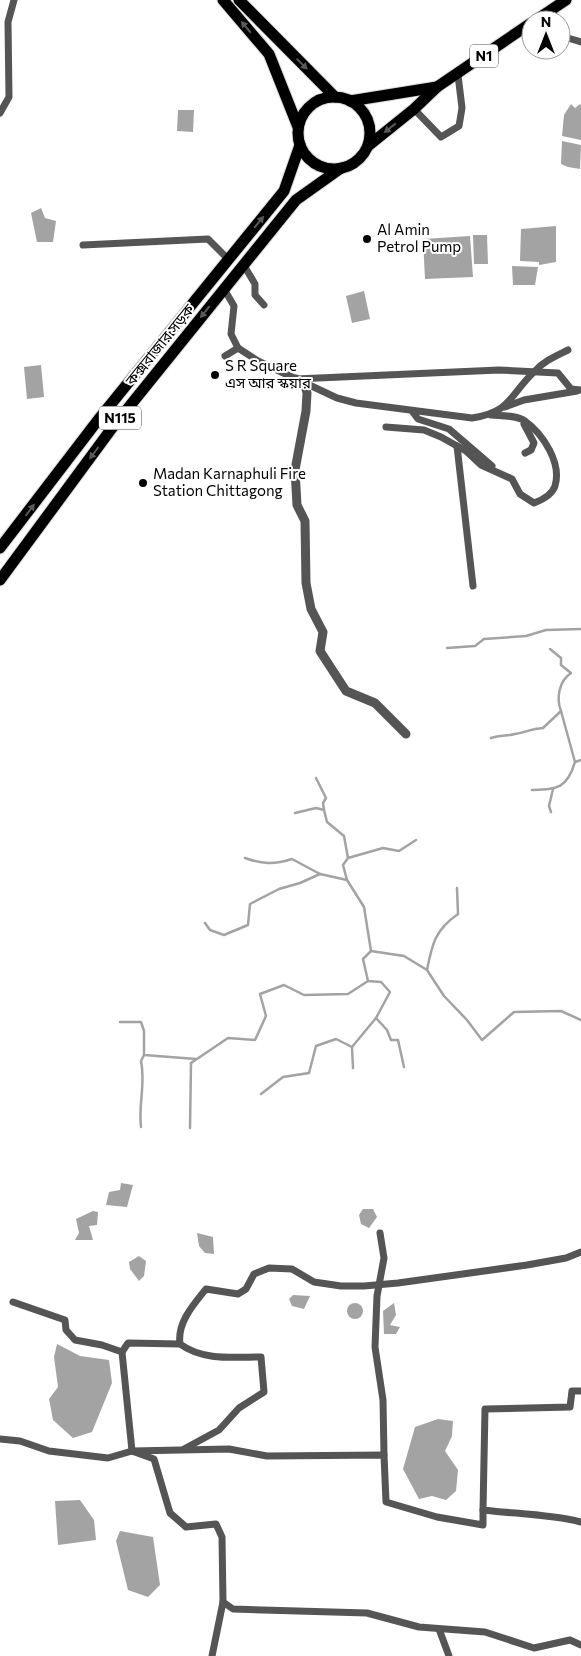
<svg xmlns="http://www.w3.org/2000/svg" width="581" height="1656" font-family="Commissioner,'Noto Sans Bengali',sans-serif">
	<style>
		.water { fill: #a3a3a3 }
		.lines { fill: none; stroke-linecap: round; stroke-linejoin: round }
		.stream { stroke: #a3a3a3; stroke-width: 2.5 }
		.trunk-casing { stroke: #dbdbdb; stroke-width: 13 }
		.minor { stroke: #555; stroke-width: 7 }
		.tertiary { stroke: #555; stroke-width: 9 }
		.trunk { stroke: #000; stroke-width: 11 }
		.oneway { fill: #595959 }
		.poi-dot { fill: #000; stroke: #fff; stroke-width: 2 }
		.labels { text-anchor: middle; stroke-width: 4; stroke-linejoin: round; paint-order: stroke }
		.shield { fill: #fff; stroke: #4c4c4c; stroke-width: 1 }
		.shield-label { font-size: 14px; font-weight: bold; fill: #000 }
		.poi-label { font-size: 15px; fill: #000; stroke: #fff; text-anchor: start }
		.street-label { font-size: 15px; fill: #000; stroke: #fff }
	</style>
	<rect width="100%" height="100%" fill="#fff"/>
	<g class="water">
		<path d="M571,104L575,108L580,104L581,106V140L562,136L564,115Z"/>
		<path d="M178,110H194L193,132L177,131Z"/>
		<path d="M562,141L581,145L580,169L568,167L561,164Z"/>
		<path d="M41,208L45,218L56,221L53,242H37L31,213Z"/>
		<path d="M556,226V262L539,265V262L520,261L521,229Z"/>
		<path d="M473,235H487L488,264H474Z"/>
		<path d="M470,236L473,277L425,279L423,239Z"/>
		<path d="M512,266L538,267L535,285H513Z"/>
		<path d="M364,291L370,319L352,323L346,296Z"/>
		<path d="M41,365L44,397L27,399L24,367Z"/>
		<path d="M121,1183L133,1185L127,1207L106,1205L109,1192L120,1190Z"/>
		<path d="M363,1209H373L377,1217L369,1228L361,1224L359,1215Z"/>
		<path d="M93,1211L98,1212L97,1225L89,1226L93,1240H75L79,1233L76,1219Z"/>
		<path d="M197,1233L213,1237L214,1254L205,1253L199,1246Z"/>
		<path d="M139,1256L146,1261L144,1276L139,1281L130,1269L129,1262Z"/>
		<path d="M293,1295L310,1296L304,1309L292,1306L289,1299Z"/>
		<path d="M394,1303L396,1315L390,1325L400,1327L396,1334H384L383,1311Z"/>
		<circle cx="355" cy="1311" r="8"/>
		<path d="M57,1344L80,1356L109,1360L112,1383L92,1432L73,1438L53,1420L49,1399L58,1387L54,1357Z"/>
		<path d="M438,1419L453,1421L452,1436L445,1451L458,1470L456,1491L446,1500L432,1496L419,1499L403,1469L415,1427Z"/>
		<path d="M80,1500L94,1520L96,1540L58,1545L55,1501Z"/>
		<path d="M120,1531L153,1537L160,1585L148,1597L128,1590L116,1541Z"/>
	</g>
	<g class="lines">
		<g class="stream">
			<path d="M447,648L475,646L484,639L526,636L546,630L581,629"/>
			<path d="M550,649L561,658V665L571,673C559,681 556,698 561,711"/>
			<path d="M491,738C500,735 507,736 515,734C527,732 530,729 543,728L561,711L575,762L581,760"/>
			<path d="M316,778L326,798L323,803L324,810"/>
			<path d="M532,790C557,789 567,789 575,762"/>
			<path d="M551,812L549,806L553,789"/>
			<path d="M295,813L316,808L324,810L327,822L344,836L348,858"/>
			<path d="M416,840L399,851L383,848L348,858L343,865L347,880L364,907L371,951L404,956L427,970L444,996L467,1020L482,1040L514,1012L561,1011L581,1020"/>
			<path d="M245,858C262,864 274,865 292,859L320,874L347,880"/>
			<path d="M205,923L210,930L224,935L248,925L250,904L279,889L300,883L320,874"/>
			<path d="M427,970C432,944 435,930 458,914L457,888"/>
			<path d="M376,1018L387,1030L391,1040H398L404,1067"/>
			<path d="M120,1022H141L144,1031V1055L196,1059"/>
			<path d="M191,1063L228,1038L255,1040L266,1016L260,994L284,985L304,995L348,994L368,981"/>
			<path d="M353,1068L352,1047L376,1018L390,992L381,982L368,981L363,959L371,951"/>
			<path d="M261,1094L283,1077L309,1073L316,1046L336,1039L352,1047"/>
			<path d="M141,1127C138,1104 146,1085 141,1061L144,1055"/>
			<path d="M190,1128L191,1063"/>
		</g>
		<g class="trunk-casing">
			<g id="trunk">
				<path d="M223,0L269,54L298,127"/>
				<path d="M239,0L335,97"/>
				<path d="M536,20L566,0"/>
				<circle cx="334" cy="133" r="36"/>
				<path d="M350,101L437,87"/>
				<path d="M368,146L414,109L437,87L531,23"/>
				<path d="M0,548L98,420L284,191L300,145"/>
				<path d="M0,580L112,428L296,200L341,168"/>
			</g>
		</g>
		<g class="minor">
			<path d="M561,36L581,42"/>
			<path d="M414,109L441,137L459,126L462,108L458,75"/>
			<path d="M0,113L9,97L8,22L14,0"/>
			<path d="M83,245L208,239L229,260"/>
			<path d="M243,264L255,284V295L264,305"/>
			<path d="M224,289L234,306L231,334L238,348L258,361L296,379L499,370L558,373L571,389L581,390"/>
			<path d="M225,356L238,348"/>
			<path d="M303,382L337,398L356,403L472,418C512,412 509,395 535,371C544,361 556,356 568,350"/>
			<path d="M505,407L524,400L577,391"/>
			<path d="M412,411L418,419L449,429L492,466"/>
			<path d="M524,424L534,443L531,450L525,453"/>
			<path d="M386,427L424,430L441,437L466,451L481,465L512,479L520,494L534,503C542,500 552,495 555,486C562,463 543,434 525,421C517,415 502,416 491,415"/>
			<path d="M457,446L473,586"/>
			<path d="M380,1233L384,1258L377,1296L375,1347L383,1400L384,1455"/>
			<path d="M13,1302L65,1320L66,1330L75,1340L102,1345L122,1352L132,1451L229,1449L267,1456L384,1455L386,1502L437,1517L483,1525V1510"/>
			<path d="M122,1352L128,1343L180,1344"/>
			<path d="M581,1391H572L570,1407L485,1409L483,1510C516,1514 549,1514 581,1522"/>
			<path d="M0,1439L20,1441L49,1451L108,1458L132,1451L154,1459L170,1513L186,1527L216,1524L222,1537L223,1602L233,1609L367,1613L419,1627L485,1632L534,1648L570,1640L581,1645"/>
			<path d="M184,1449L219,1430L239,1408L264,1392L261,1357C234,1357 203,1361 180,1344C177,1323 193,1305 206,1289L238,1294L246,1289L254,1274L269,1268L292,1269L314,1282L341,1286H364L398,1283L527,1265L566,1258L581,1252"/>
			<path d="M439,1629L449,1656"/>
			<path d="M212,1656L223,1602"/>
		</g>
		<path class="tertiary" d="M296,379L305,386L307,393L306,411L295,470L297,505L305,521L306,583L311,609L323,632L320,651L346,691L375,703L406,734"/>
		<use href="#trunk" class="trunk"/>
	</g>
	<defs><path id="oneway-solid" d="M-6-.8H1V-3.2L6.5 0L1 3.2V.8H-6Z" transform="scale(1.25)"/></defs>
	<g class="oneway">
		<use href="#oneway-solid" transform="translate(246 27) rotate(-130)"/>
		<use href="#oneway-solid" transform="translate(302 64) rotate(45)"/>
		<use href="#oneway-solid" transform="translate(390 128) rotate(142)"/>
		<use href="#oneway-solid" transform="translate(259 222) rotate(-51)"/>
		<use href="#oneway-solid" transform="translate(205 312) rotate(129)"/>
		<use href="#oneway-solid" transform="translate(94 453) rotate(127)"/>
		<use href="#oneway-solid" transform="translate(30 510) rotate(-53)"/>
	</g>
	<g class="poi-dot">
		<circle cx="367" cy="239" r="5"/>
		<circle cx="215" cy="375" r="5"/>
		<circle cx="143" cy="483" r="5"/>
	</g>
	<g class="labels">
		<g class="shield">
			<rect x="470" y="44.5" width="28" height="23" rx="4"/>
			<rect x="99" y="406.5" width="42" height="23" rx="4"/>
		</g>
		<g class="shield-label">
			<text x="484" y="61">N1</text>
			<text x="120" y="423">N115</text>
		</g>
		<g class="poi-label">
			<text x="377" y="235">Al Amin<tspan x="377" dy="17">Petrol Pump</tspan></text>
			<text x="225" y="371">S R Square<tspan x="225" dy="17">এস আর স্কয়ার</tspan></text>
			<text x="153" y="479">Madan Karnaphuli Fire<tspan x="153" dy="17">Station Chittagong</tspan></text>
		</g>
		<g class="street-label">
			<text transform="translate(160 345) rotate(-51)" y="5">কক্সবাজার সড়ক</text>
		</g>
	</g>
	<g transform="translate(546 35)"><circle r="24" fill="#ffffff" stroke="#999999"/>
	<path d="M0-4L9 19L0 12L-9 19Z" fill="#000000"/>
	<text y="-8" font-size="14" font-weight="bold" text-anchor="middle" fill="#000000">N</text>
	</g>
</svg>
